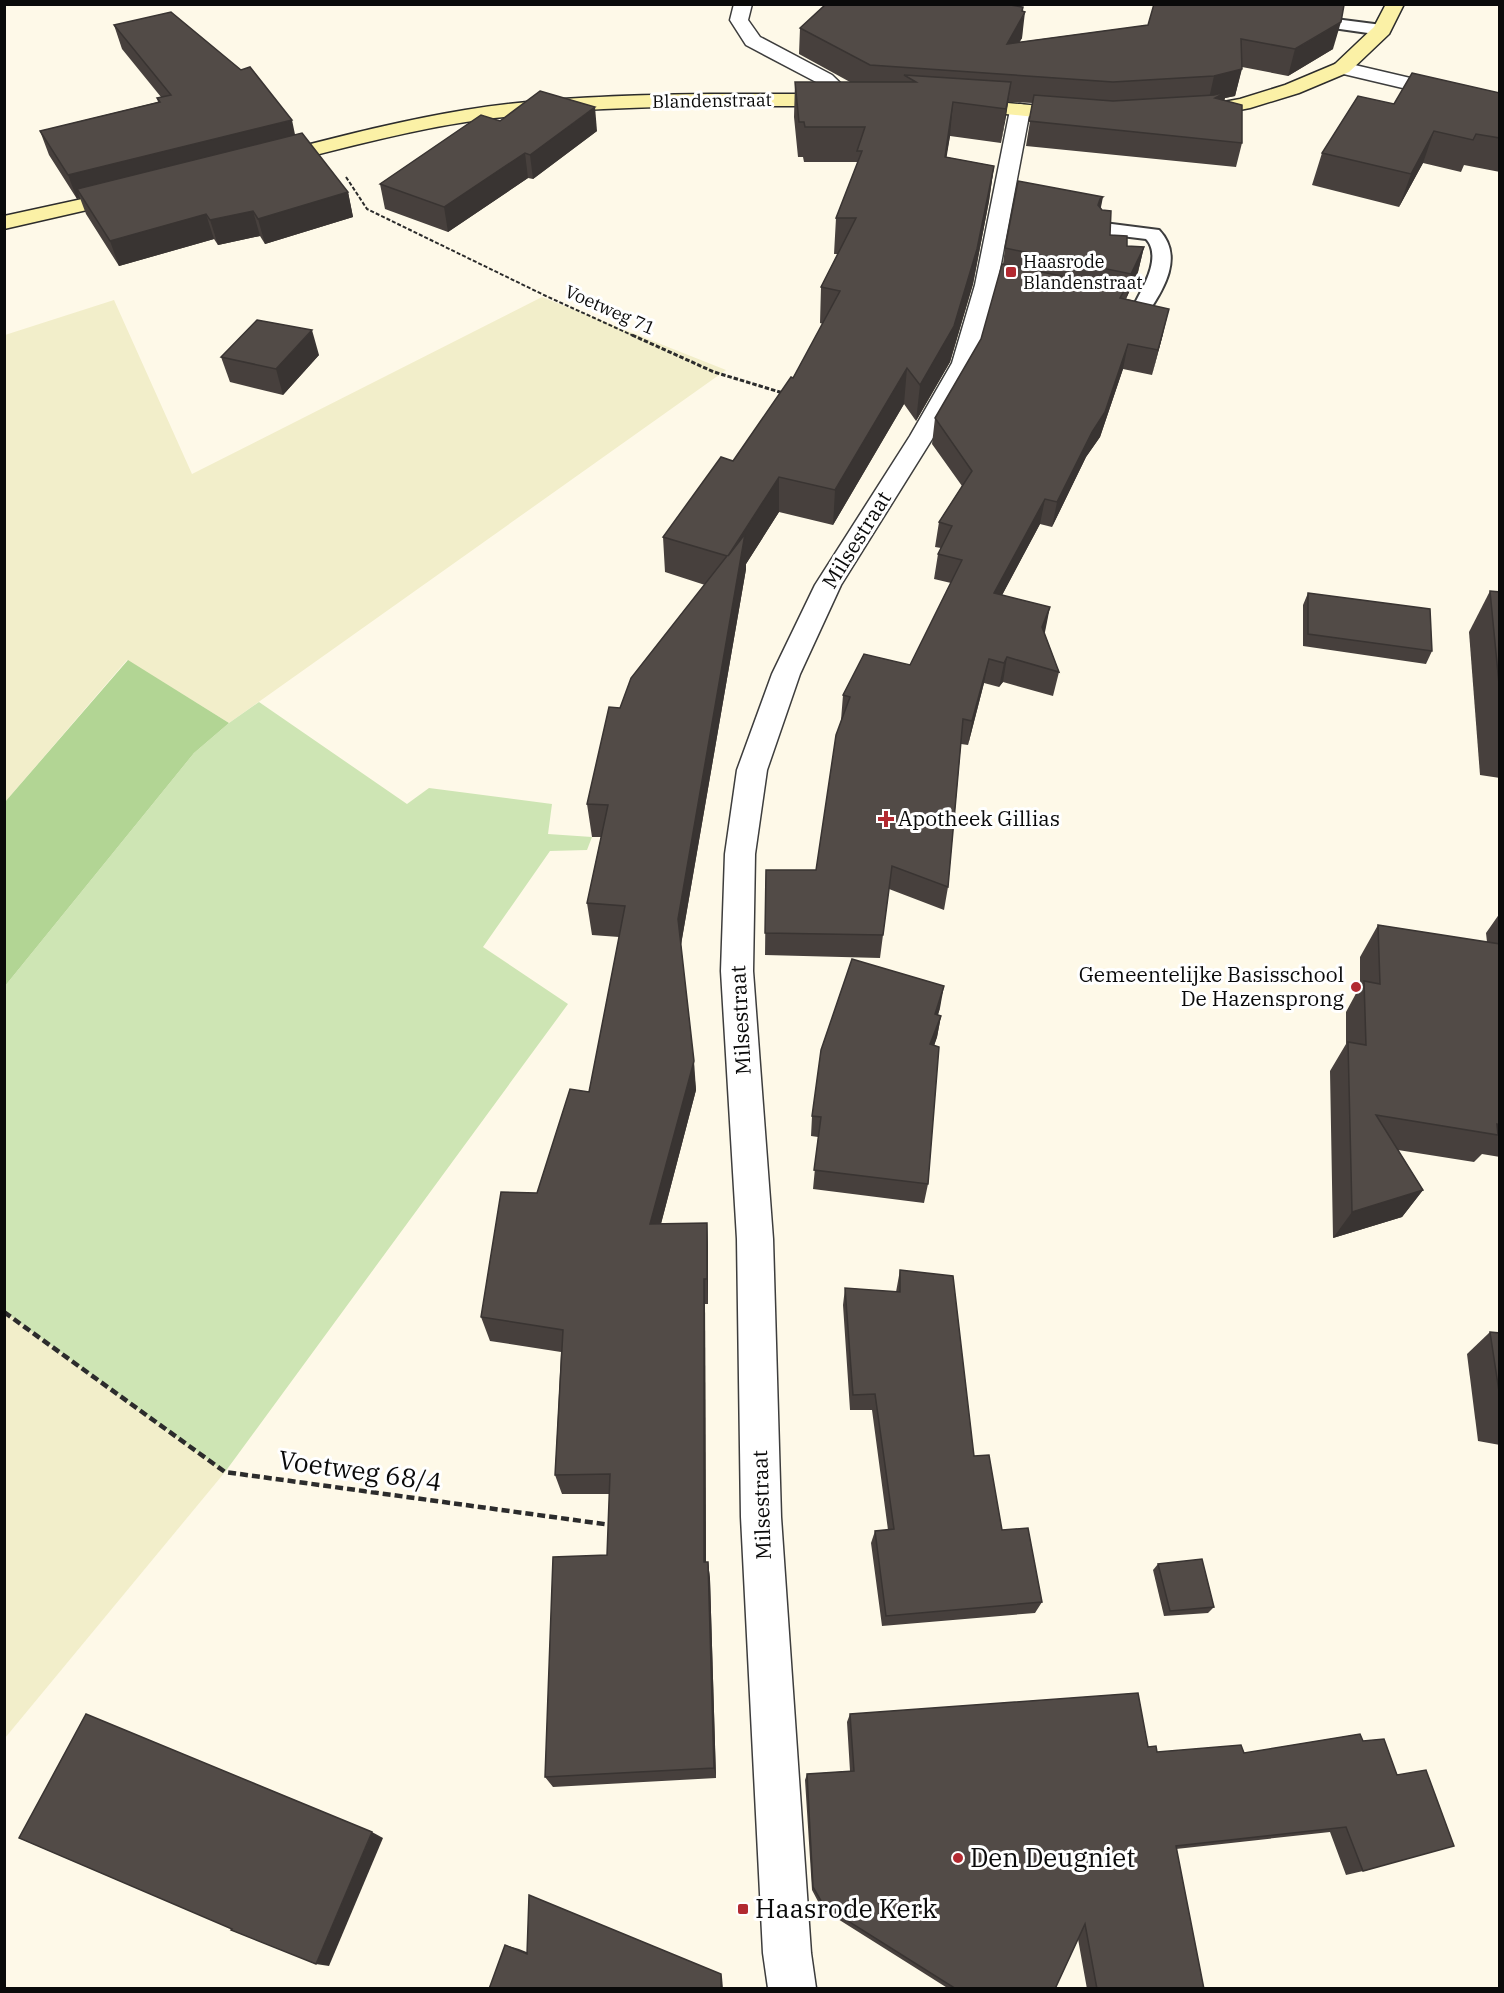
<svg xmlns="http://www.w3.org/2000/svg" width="1504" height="1993" font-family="'IBM Plex Serif',serif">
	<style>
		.farmland { fill: #f2eeca }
		.green { fill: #cee5b4 }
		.forest { fill: #b2d594 }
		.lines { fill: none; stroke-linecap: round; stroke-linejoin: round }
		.lane-casing { stroke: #3d3d3d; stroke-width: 4 }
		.street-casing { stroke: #3d3d3d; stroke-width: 3 }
		.secondary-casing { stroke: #2c2c2c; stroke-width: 3 }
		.path-far2 { stroke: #2c2c2c; stroke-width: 2; stroke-dasharray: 4 2; stroke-linecap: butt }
		.path-far1 { stroke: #2c2c2c; stroke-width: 3; stroke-dasharray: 4.5 2; stroke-linecap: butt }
		.path { stroke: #2c2c2c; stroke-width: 4.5; stroke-dasharray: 8 4; stroke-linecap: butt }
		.lane { fill: #fff; fill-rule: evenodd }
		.street { fill: #fff; fill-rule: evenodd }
		.secondary { fill: #fbf1a6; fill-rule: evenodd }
		.wall { fill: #47403d }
		.shaded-wall { fill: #393432 }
		.building { fill: #524b47; stroke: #393432; stroke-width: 1.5 }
		.poi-dot { fill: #b22a31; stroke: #fff; stroke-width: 2 }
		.labels { text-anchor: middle; stroke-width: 6; stroke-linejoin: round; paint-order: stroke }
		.far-street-label { font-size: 18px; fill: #0a0a0a; stroke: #fff }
		.far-poi-label { font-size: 18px; fill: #0a0a0a; stroke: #fff; text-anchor: start }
		.street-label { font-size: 21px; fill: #0a0a0a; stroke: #fff }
		.poi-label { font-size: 21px; fill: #0a0a0a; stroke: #fff; text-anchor: start }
		.near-street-label { font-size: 26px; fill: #0a0a0a; stroke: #fff }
		.near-poi-label { font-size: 26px; fill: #0a0a0a; stroke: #fff; text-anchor: start }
	</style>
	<rect width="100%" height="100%" fill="#fef9e8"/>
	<g class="farmland">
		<path d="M542,297L726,370L229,723L127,660L5,802V335L114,300L192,474Z"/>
		<path d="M5,1312L225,1472L5,1738Z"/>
	</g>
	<path class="green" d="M259,702L407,804L429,788L552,804L548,834L592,837L587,850L550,851L483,947L568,1004L225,1472L5,1312V986L194,753L229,723Z"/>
	<path class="forest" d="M128,660L229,723L194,753L5,986V802Z"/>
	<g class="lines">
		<g class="lane-casing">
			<g id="lane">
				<path d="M1304,15L1382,25L1390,30L1382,35L1298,23L1296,20L1298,17Z"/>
				<path d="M1104,223L1159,230C1184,256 1164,289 1147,314C1133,318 1117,311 1103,307L1100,303L1103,299L1110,297L1135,303C1144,286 1162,256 1146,239L1097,233L1095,229L1097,225Z"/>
			</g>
		</g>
		<g class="street-casing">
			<g id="street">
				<path d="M734,4H752L748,20L760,37L832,75L857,99L854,103H840L818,83L746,45L730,20Z"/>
				<path d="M1342,62L1500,99V111L1335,72L1332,68L1335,64Z"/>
				<path d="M1020,104L1027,106L1030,110L997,285L976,363L934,436L841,585L800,674L767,770L755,854L753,971L773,1239L781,1517L811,1953L816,1988H768L763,1953L741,1517L737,1239L721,971L725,854L737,770L772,674L815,585L910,436L952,363L975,285L1010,110L1013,106Z"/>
			</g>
		</g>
		<g class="secondary-casing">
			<g id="secondary">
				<path d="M1386,4H1404L1389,34L1349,72L1299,93L1250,108L1198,118L1191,116L1188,112L1191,108L1240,99L1285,85L1335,64L1374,27Z"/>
				<path d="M711,94H841L848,96L851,100L848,104L841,106C725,106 609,104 494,118C418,127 345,148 271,166L264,164L261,160L264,156C330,139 397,121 465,110C546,97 629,95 711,94Z"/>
				<path d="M964,99L1074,109L1081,111L1084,115L1081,119L1074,121L957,109L954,105L957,101Z"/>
				<path d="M128,189L135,191L139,195L135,199L4,229V216Z"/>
			</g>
		</g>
		<path class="path-far2" d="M346,177L367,209L546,296L636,337"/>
		<path class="path-far1" d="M632,335L714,372L783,393"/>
		<path class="path" d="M4,1312L225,1472L611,1525"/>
		<use href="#lane" class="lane"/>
		<use href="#street" class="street"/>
		<use href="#secondary" class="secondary"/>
	</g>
	<g class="wall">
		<path d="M824,4H1004L1023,7L1022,38L1019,42L1148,25L1333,49L1288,76L1242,67L1235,96L1225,98L1224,100L1242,143L1236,167L1026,146L1033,103L1008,102L1001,143L950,136L946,157L994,166L989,201L973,284L950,362L916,421L904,404L833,525L779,512L746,564V569L681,945L696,1090L661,1224L707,1223L708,1249V1304H705L706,1562H708L710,1579L716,1778L553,1787L545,1777L607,1555L610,1494H562L555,1475L561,1352L490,1341L481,1317L537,1193L589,1092L619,937L592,935L587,903L601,837H592L587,804L620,708L705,585L665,572L663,537L733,461L793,378L823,324L820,323L821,287L838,254H834L836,218L857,166V162H804L803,157H798L794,117L795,82H850L799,54L800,28L826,5Z"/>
		<path d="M114,25L295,135L348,192L353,217L265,244L260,236L218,245L214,239L119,266L86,214L80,198L77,199L49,155L40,131L158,102L157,98L161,97L122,49Z"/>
		<path d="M1500,93V172L1464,165L1461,172L1423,163L1399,207L1312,185L1322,153L1394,104Z"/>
		<path d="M500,121L597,131L533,179L528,178L448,232L385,209L380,184Z"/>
		<path d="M1101,209L1110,235L1127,246L1144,247L1138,272L1126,299L1123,298L1163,334L1152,375L1123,369L1100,437L1086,457L1052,527L1040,524L1002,595L1044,632L1059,672L1053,696L1003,682L999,687L984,683L968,745L961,744L948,887L944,910L889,889L880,958L765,955L766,870H816L841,720L843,695L910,665L951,583L934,579L938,554L941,548L935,547L939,522L962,486L932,444L935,418L981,339L1003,264L1005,248Z"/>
		<path d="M319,355L283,395L230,382L221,357Z"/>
		<path d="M1490,591L1500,592V778L1480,775L1469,632Z"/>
		<path d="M1308,593L1432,651L1426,664L1303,646V605Z"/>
		<path d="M1500,913V1157L1482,1154L1474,1162L1398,1150L1423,1190L1402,1217L1333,1238L1330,1071L1346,1044V1012L1360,986V957L1378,925L1487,942L1486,933Z"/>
		<path d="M940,1008L938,1015L941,1016L937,1037L934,1046L928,1184L924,1203L813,1189L818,1137L811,1136L812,1116Z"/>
		<path d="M900,1270L974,1456L1002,1530L1042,1602L1035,1613L882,1626L871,1543L875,1531L888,1530L872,1410H850L843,1305L845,1288L896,1292Z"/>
		<path d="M1490,1332L1500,1333V1445L1478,1441L1467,1354Z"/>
		<path d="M1158,1564L1214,1607L1208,1613L1164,1616L1153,1570Z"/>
		<path d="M850,1714L1148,1747L1157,1752L1244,1753L1360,1734L1363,1871L1346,1875L1330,1832L1176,1849L1204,1989H1087L1078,1939L1055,1989H949L822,1909L812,1890L805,1780L807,1774L850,1771L847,1722Z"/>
	</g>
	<g class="shaded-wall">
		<path d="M1023,7L1022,18L1025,12L1022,38L1003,71L1007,44Z"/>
		<path d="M1341,22L1333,49L1288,76L1295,49Z"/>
		<path d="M1242,69L1235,96L1225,98L1220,116L1208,103L1214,76Z"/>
		<path d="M1011,82L1006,117L1001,143L1006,109Z"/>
		<path d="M953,102L950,136L941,192L945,157Z"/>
		<path d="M595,107L597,131L533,179L530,155Z"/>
		<path d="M292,120L297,144L77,189L80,198L77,199L68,175Z"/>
		<path d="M1434,131L1423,163L1399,207L1411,174Z"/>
		<path d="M525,153L528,178L448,232L444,207Z"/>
		<path d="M994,166L989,201L973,284L950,362L916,421L920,385Z"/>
		<path d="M348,192L353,217L265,244L258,219Z"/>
		<path d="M1103,197L1098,222V205L1100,199Z"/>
		<path d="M253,211L260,236L218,245L210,220Z"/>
		<path d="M206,214L214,239L119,266L110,241Z"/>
		<path d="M1144,247L1138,272L1126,299L1131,274Z"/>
		<path d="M1169,309L1163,334L1152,375L1158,350Z"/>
		<path d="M312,330L319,355L283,395L276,369Z"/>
		<path d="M1128,344L1123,369L1100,437L1086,457L1052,527L1057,502L1092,432Z"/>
		<path d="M907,368L904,404L833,525L835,490Z"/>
		<path d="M779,477V512L746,564V569L680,950L678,919L728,556Z"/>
		<path d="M1045,499L1040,524L990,618L994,593Z"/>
		<path d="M1050,607L1045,632L1037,651L1042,627Z"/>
		<path d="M1007,657L1003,682L999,687L1004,663Z"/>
		<path d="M989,659L984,683L968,745L972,721Z"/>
		<path d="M944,986L940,1008L931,1035L935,1014Z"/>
		<path d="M941,1016L937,1037L927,1065L930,1044Z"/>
		<path d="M694,1061L696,1090L654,1250L650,1224Z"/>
		<path d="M1423,1190L1402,1217L1333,1238L1352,1212Z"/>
		<path d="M707,1223L708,1249V1304L707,1279Z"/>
		<path d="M704,1279L705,1304L706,1579L704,1562Z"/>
		<path d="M708,1562L710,1579L716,1778L714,1768Z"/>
		<path d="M372,1832L383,1838L329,1966L316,1964Z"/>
		<path d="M505,1945L519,1949L539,1957L527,1954Z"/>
		<path d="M721,1974L722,1977L723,1989H721Z"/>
	</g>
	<g class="building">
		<path d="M826,4H1004L1023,7L1022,11L1025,12L1007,44L1148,25L1154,4L1344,5L1341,22L1295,49L1241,39L1242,69L1214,76L1113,82L870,65L800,28Z"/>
		<path d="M171,12L241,70L250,67L292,120L68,175L40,131L160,102L157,98L171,95L114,25Z"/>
		<path d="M1412,73L1500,93V138L1476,134L1473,140L1434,131L1411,174L1322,153L1358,96L1394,104Z"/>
		<path d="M904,75L1011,82L1006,109L953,102L945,157L994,166L977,249L954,326L920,385L907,368L835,490L779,477L728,556L745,534L678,919L694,1061L650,1224L707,1223V1279H704V1562H708L714,1768L545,1777L553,1557L607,1555L610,1474L555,1475L563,1330L481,1317L501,1192L537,1193L570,1089L589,1092L625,906L587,903L608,805L587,804L609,707L620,708L631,678L727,556L663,537L721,457L733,461L791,377L793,378L840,291L821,287L856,218H836L862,151H857L865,127H805L804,122H799L795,82H916Z"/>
		<path d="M540,91L595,107L530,155L525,153L444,207L380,184L481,115L500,121Z"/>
		<path d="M1226,92L1215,98L1242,105V143L1029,121L1034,95L1113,101L1214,95Z"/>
		<path d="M302,133L348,192L258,219L253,211L210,220L206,214L110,241L77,189Z"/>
		<path d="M1018,181L1103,197L1100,199L1098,205L1102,210L1111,211L1110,235L1127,236V246L1144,247L1131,274L1005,248Z"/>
		<path d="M1002,264L1125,289L1120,298L1169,309L1158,350L1128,344L1105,412L1092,432L1057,502L1045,499L994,593L1050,607L1042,627L1059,672L1007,657L1004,663L989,659L972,721L963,719L948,887L892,866L883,935L765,933L766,870H816L836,735L850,697L843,695L864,654L910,665L962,560L938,554L952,526L939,522L972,471L935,418L981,339Z"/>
		<path d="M257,320L312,330L276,369L221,357Z"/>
		<path d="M1490,591L1500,592V694Z"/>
		<path d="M1308,593L1430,609L1432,651L1308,634Z"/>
		<path d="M1378,925L1500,944V1125L1497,1124L1498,1135L1376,1115L1423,1190L1352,1212L1348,1042L1366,1045L1364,981L1380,984Z"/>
		<path d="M852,959L944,986L935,1014L941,1016L930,1044L939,1047L928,1184L814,1170L821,1117L812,1116L821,1050Z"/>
		<path d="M900,1270L953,1276L974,1456L989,1455L1002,1530L1028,1528L1042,1602L886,1616L875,1531L894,1529L875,1394L853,1395L845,1288L900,1292Z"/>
		<path d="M1490,1332L1500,1333V1398Z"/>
		<path d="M1202,1559L1214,1607L1170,1611L1158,1564Z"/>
		<path d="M1138,1693L1148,1747L1156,1746L1157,1752L1241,1745L1244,1753L1360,1734L1363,1741L1384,1739L1397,1775L1426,1770L1454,1846L1363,1871L1346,1827L1176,1846L1204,1989H1097L1085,1924L1055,1989H956L824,1906L813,1887L807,1774L854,1771L850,1714Z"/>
		<path d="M86,1714L372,1832L316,1964L231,1930L232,1929L19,1838Z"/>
		<path d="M529,1895L721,1974V1989H489L505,1945L527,1954Z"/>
	</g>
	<g class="poi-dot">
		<rect x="1005" y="266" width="12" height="12" rx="3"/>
		<path d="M883 810h6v6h6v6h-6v6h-6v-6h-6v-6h6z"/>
		<circle cx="1356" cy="987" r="6"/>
		<circle cx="958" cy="1858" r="6"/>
		<rect x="737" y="1903" width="12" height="12" rx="3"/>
	</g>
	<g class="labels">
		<g class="far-street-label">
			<text transform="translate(712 101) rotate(-1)" y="6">Blandenstraat</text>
			<text transform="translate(610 310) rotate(24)" y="6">Voetweg 71</text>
		</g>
		<g class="far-poi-label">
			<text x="1023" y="268">Haasrode<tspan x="1023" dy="21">Blandenstraat</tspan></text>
		</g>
		<g class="street-label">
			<text transform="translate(857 540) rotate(-58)" y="7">Milsestraat</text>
			<text transform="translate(741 1020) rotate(-93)" y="7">Milsestraat</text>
			<text transform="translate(762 1505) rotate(-92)" y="7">Milsestraat</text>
		</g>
		<g class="poi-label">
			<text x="898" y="826">Apotheek Gillias</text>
			<text x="1344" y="982" text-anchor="end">Gemeentelijke Basisschool<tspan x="1344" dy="24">De Hazensprong</tspan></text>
		</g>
		<g class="near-street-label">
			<text transform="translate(360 1471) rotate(8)" y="9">Voetweg 68/4</text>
		</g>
		<g class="near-poi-label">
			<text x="970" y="1867">Den Deugniet</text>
			<text x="755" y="1918">Haasrode Kerk</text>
		</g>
	</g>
	<rect width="1504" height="1993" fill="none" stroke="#0a0a0a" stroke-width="12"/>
</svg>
